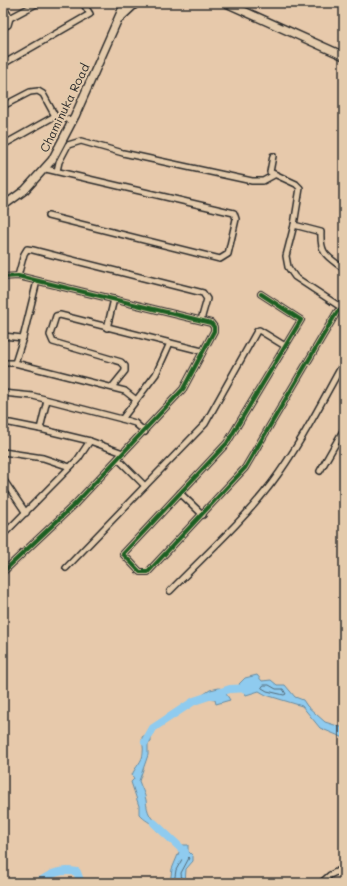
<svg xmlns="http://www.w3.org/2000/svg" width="347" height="886" font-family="Mali,sans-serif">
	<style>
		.water { fill: #8fcbef; stroke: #678ba1 }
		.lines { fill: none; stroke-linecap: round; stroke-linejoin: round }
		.shore { stroke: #536b79; stroke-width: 1 }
		.river { stroke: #8fcbef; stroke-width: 8 }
		.minor-casing { stroke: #2b2b2b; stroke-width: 8 }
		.major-casing { stroke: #2b2b2b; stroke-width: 10 }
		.minor { stroke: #e4cbac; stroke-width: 5 }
		.major { stroke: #e4cbac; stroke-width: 7 }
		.cycleway-casing { stroke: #e4cbac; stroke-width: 6 }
		.cycleway { stroke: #1b5e20; stroke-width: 4 }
		.labels { text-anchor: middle; stroke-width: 4; stroke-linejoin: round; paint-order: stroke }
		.street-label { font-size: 12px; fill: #2b2b2b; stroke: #e4cbac }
	</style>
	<rect width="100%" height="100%" fill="#e7c9ab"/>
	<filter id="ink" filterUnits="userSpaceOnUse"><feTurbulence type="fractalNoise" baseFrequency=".025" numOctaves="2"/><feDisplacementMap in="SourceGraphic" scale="8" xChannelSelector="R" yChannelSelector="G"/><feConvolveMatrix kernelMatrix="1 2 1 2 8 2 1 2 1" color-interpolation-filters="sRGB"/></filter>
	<g filter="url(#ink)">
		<g class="water">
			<path d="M257,675L262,681L271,680L277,685H285L295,697L303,700L307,706L325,722L344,728V738L320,728L302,706L266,695L259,691L246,695L239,684L245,678Z"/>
			<path d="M219,688L223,689L230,700L216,704L215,700L206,699L201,700V696L210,690Z"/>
			<path d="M148,733L151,736V742L148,744V755L139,781C141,787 145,794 146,800C147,812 150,820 161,825V831H157V828C150,822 145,821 139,814V806L131,782L134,779L132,775C135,767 143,761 143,753C144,748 142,742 142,737Z"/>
			<path d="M182,845H188V851L193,856V861L186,869L185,883H170L172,869Z"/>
		</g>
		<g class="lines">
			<g class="shore">
				<path d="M264,685H269L276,689H283L286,694L284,695L267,691L262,688Z"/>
				<path d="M174,883L176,870L185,854L189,858L181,873L182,883"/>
			</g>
			<g class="river">
				<path d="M145,742L153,728L194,701L230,689L251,688"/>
				<path d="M154,823L185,852L184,856"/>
				<path d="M38,883C51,873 61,869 77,872L81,883"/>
			</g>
			<g class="minor-casing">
				<g id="minor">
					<path d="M3,7L10,18L8,25L3,27"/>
					<path d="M10,18L38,3"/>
					<path d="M3,64L90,14L83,3"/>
					<path d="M3,106L30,92L38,91L43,94L55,116L73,121"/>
					<path d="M3,145L55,116"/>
					<path d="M273,156L270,172L296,184L300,188L294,225L321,232C320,255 327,256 344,269"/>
					<path d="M46,169L234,213L236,219L228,254L220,259L48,216"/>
					<path d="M57,171L59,162L68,145L81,141L123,153L252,181H263L274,175"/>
					<path d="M294,225L286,256L288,267L295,277L342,308"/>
					<path d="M18,276L24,254L27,249L33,250L203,293L207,299L201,320"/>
					<path d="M3,277L18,276L211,323L214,327V331L183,389L75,504L3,572"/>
					<path d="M261,294L301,320L227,443L123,554L140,572H148L245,468L337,312L344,308"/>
					<path d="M107,328L114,299"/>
					<path d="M3,336L23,338"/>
					<path d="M3,363H15L125,391L135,399"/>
					<path d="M15,363L23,338L37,281"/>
					<path d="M112,387L125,371V366L121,362L53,342L50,335L56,316L60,315L202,351"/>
					<path d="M3,393L33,396L122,419L135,423L145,432"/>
					<path d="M122,419L156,374L170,343"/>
					<path d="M3,423H10L40,429L47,400"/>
					<path d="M40,429L90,441L123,453"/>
					<path d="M3,452L43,458L70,467"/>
					<path d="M118,459L145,486L205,424L257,331L259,330L285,346"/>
					<path d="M320,471L344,429"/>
					<path d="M3,479L26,513"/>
					<path d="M180,493L203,515"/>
					<path d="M3,535L78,459L90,441"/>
					<path d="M66,568L145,486"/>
					<path d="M170,591C204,556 241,523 271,484C299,447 321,403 344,362"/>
					<path d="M321,883L330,875L344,868"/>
				</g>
			</g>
			<g class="major-casing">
				<g id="major">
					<path d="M226,3L344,56"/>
					<path d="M120,18L136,3"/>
					<path d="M3,206L25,190L52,160L75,116L125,3"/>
				</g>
			</g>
			<use href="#minor" class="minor"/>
			<use href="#major" class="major"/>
			<g class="cycleway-casing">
				<g id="cycleway">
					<path d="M3,277L18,276L211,323L214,327V331L183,389L75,504L3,572"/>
					<path d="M261,294L301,320L227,443L123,554L140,572H148L245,468L337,312L344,308"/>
				</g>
			</g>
			<use href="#cycleway" class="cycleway"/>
		</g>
	</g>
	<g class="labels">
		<g class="street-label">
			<text transform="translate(65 108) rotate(-64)" y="4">Chaminuka Road</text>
		</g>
	</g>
	<rect width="347" height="886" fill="none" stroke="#e4cbac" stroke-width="16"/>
	<rect x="8" y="8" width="331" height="870" fill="none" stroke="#2b2b2b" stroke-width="1.5" filter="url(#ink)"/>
</svg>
